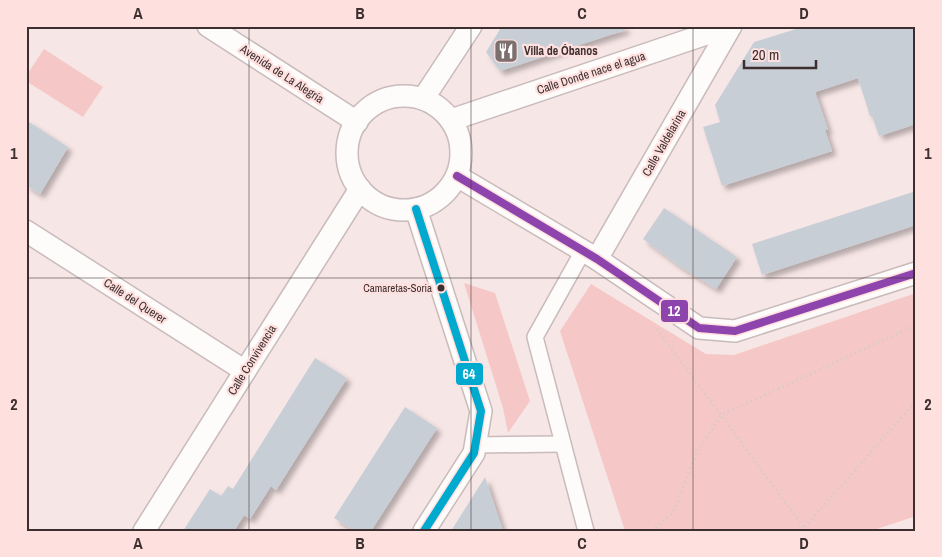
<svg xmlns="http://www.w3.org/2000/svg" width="942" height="557" font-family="'Archivo Narrow',sans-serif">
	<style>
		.green { fill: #f5c8c7 }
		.building { fill: #c8ced6; filter: url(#shadow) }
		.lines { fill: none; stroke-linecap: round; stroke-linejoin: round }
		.pedestrian-casing { stroke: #c9bbbb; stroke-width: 18 }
		.minor-casing { stroke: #c9bbbb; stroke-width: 24 }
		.path { stroke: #d1caca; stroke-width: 3; stroke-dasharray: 1 4; stroke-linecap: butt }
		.pedestrian { stroke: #fefbfb; stroke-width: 15 }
		.minor { stroke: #fefbfb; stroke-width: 21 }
		.bus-1-casing { stroke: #fee0df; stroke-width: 11 }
		.bus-2-casing { stroke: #fee0df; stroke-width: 11 }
		.bus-1 { stroke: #8e44ad; stroke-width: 8 }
		.bus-2 { stroke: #00a9ce; stroke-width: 8 }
		.grid { fill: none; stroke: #3d2f2f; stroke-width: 1; stroke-opacity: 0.55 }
		.bus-dot { fill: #3d2f2f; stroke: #fee0df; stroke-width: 2 }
		.labels { text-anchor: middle; stroke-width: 4.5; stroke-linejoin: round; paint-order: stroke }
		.bus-label { font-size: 11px; fill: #3d2f2f; stroke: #fee0df; text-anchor: end }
		.poi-label { font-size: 12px; font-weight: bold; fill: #3d2f2f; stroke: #fee0df; text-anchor: start }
		.street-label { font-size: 12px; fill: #3d2f2f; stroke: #fee0df }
		.line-badge { stroke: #fee0df; stroke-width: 2 }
		.badge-label { font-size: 14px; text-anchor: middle; font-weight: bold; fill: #fff }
		.neatline { fill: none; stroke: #3d2f2f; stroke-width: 2 }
		.grid-label { font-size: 16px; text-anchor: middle; font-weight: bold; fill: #3d2f2f }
	</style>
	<defs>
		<filter id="shadow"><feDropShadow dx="4.5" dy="4.5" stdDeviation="2.5" flood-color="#0004"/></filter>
	</defs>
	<rect width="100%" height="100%" fill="#f7e6e6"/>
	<g class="green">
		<path d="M44,49L103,87L83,117L26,81V76Z"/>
		<path d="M464,283L495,293L530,401L508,433L503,408Z"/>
		<path d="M591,284L706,354L734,355L916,293V516L871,531H625L560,331Z"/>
	</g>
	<g class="building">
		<path d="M502,26H625V30L500,71L486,52Z"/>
		<path d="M806,26H916V124L879,136L872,116H870L858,78L815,92L828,130H825L832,151L722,186L703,127L720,122L715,105L754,42Z"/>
		<path d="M26,120L68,147L40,194L26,185Z"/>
		<path d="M916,191V225L762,275L752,244Z"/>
		<path d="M664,208L737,257L716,289L678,265L643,239Z"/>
		<path d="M315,358L347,378L276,490L271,486L250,519L244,515L234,531H183L210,489L221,496L228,486L233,489Z"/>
		<path d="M405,407L437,428L371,531H355L334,518Z"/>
		<path d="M485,477L503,531H451Z"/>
	</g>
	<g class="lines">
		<g class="pedestrian-casing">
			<g id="pedestrian">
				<path d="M583,251L535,337L586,531"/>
				<path d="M475,445L563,444"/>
			</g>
		</g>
		<g class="minor-casing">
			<g id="minor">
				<path d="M208,26L357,122"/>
				<circle cx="404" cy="153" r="57"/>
				<path d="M423,99L471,26"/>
				<path d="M451,120L730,26"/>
				<path d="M457,176L597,259L699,328L735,331L916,273"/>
				<path d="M416,209L481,411L474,453L424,531"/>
				<path d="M26,231L245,371"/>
				<path d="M597,259L731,26"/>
				<path d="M144,531L360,189"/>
			</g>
		</g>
		<g class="path">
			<path d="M657,329L721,415L916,325"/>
			<path d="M805,527L916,401"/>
			<path d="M652,531L674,511L697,452L721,415L806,531"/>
		</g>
		<use href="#pedestrian" class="pedestrian"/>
		<use href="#minor" class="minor"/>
		<g class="bus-1-casing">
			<path id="bus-1" d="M457,176L597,259L699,328L735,331L916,273"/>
		</g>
		<g class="bus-2-casing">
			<path id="bus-2" d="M416,209L481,411L474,453L424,531"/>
		</g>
		<use href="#bus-1" class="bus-1"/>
		<use href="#bus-2" class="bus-2"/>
	</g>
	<path class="grid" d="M249,26V531M471,26V531M693,26V531M26,278H916"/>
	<defs>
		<g id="restaurant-square" transform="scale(1.25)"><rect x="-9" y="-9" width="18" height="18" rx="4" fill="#7e6f6f" stroke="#fee0df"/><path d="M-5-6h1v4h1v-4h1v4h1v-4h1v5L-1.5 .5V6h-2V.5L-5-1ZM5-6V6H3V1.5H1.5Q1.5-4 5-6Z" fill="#fff"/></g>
	</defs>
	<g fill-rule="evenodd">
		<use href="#restaurant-square" x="506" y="51"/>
	</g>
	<circle class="bus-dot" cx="441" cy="288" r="4.5"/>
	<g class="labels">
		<g class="bus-label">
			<text x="432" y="292">Camaretas-Soria</text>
		</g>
		<g class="poi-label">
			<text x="524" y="55">Villa de Óbanos</text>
		</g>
		<g class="street-label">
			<text transform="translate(591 73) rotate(-18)" y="4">Calle Donde nace el agua</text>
			<text transform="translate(282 74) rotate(33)" y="4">Avenida de La Alegría</text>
			<text transform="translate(664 143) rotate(-60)" y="4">Calle Valdelarina</text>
			<text transform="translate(135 301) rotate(33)" y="4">Calle del Querer</text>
			<text transform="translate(252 360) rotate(-58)" y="4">Calle Convivencia</text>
		</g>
	</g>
	<g class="line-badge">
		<rect x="660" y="299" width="29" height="24" rx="5" fill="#8e44ad"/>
		<rect x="455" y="362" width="29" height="24" rx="5" fill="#00a9ce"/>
	</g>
	<g class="badge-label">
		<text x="674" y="316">12</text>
		<text x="469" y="379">64</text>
	</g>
	<rect width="942" height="557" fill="none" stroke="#fee0df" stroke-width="55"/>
	<path d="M744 60v8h72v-8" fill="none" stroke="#3d2f2f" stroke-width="2.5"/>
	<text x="752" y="60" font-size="15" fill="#3d2f2f" stroke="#fee0df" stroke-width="4" paint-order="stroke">20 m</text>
	<rect x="28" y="28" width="886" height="502" class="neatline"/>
	<g class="grid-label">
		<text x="138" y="19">A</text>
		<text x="360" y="19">B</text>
		<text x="582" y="19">C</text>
		<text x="804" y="19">D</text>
		<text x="14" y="159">1</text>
		<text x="928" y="159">1</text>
		<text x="14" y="410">2</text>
		<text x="928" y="410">2</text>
		<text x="138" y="549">A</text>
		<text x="360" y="549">B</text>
		<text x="582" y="549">C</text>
		<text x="804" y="549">D</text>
	</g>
</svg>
